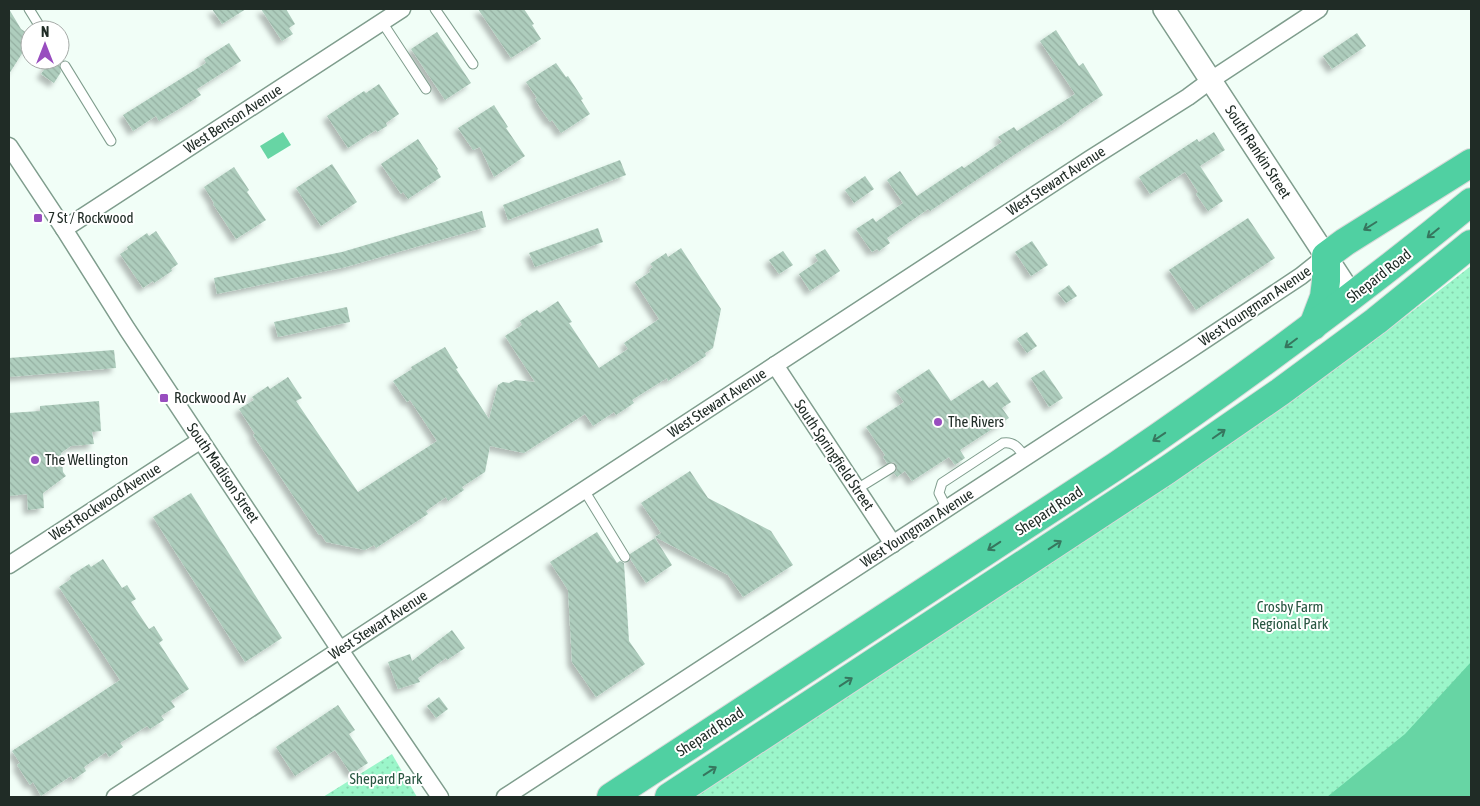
<svg xmlns="http://www.w3.org/2000/svg" width="1480" height="806" font-family="'Asap Condensed',sans-serif">
	<style>
		.park { fill: url(#park-dots) }
		.water { fill: #67d5a4 }
		.building { fill: url(#building-back-hatch); filter: url(#shadow) }
		.lines { fill: none; stroke-linecap: round; stroke-linejoin: round }
		.service-casing { stroke: #7f9d8d; stroke-width: 11 }
		.minor-casing { stroke: #7f9d8d; stroke-width: 19 }
		.tertiary-casing { stroke: #7f9d8d; stroke-width: 24 }
		.trunk-casing { stroke: #d7d9d8; stroke-width: 30 }
		.service { stroke: #fff; stroke-width: 9 }
		.minor { stroke: #fff; stroke-width: 16 }
		.tertiary { stroke: #fff; stroke-width: 21 }
		.trunk { stroke: #50d0a2; stroke-width: 28 }
		.oneway { stroke: #36765e }
		.poi-dot { fill: #984dbf; stroke: #fff; stroke-width: 2 }
		.labels { text-anchor: middle; stroke-width: 4; stroke-linejoin: round; paint-order: stroke }
		.street-label { font-size: 15px; fill: #202c26; stroke: #fff }
		.poi-label { font-size: 15px; fill: #202c26; stroke: #fff; text-anchor: start }
		.park-label { font-size: 15px; fill: #285641; stroke: #fff }
	</style>
	<defs>
		<pattern id="park-dots" width="8" height="8" patternUnits="userSpaceOnUse" patternTransform="scale(1.25)"><rect width="8" height="8" fill="#9bf6ca"/><path d="M2 2h.1M6 6h.1" fill="none" stroke="#85d3ad" stroke-width="1.8" stroke-linecap="round"/></pattern>
		<pattern id="building-back-hatch" width="6" height="6" patternUnits="userSpaceOnUse" patternTransform="scale(1.25)"><rect width="6" height="6" fill="#aecdbd"/><path d="M-1 5l2 2M0 0l6 6M5-1l2 2" fill="none" stroke="#95b0a2"/></pattern>
		<filter id="shadow"><feDropShadow dx="-4.5" dy="4.5" stdDeviation="2.5" flood-color="#0004"/></filter>
	</defs>
	<rect width="100%" height="100%" fill="#f1fef7"/>
	<g class="park">
		<path d="M1471,266V797H687L1371,343Z"/>
		<path d="M392,754L417,797H323Z"/>
	</g>
	<g class="water">
		<path d="M283,132L291,145L268,159L260,146Z"/>
		<path d="M1471,662V797H1327L1405,734Z"/>
	</g>
	<g class="building">
		<path d="M9,9L21,29L30,35V41L9,74Z"/>
		<path d="M212,9H246L222,24Z"/>
		<path d="M261,9H286L295,24L289,28L293,34L282,41Z"/>
		<path d="M478,9H524L534,24L532,25L541,39L511,58Z"/>
		<path d="M1056,30L1079,66L1083,63L1103,95L1079,111V112L1061,125L1029,145L930,211L928,209L887,238L890,243L879,251L877,249L872,252L856,229L873,218L876,222L903,203L887,180L900,171L917,196L962,166L964,168L1002,142L998,137L1014,127L1017,131L1075,94L1040,41Z"/>
		<path d="M437,32L471,83L445,100L411,49Z"/>
		<path d="M1357,33L1366,46L1332,69L1323,56Z"/>
		<path d="M229,43L241,61L197,89L201,95L184,106L159,121L156,116L133,131L123,115L206,63L204,59Z"/>
		<path d="M51,60H64L59,63L61,72L54,83L41,74Z"/>
		<path d="M556,63L566,77L568,76L583,99L581,100L590,114L561,133L552,120L550,122L541,109L535,99L537,98L526,82Z"/>
		<path d="M379,84L399,114L386,123L387,126L377,132L376,130L348,148L327,116L364,91L366,93Z"/>
		<path d="M494,105L508,127L506,128L525,156L494,177L480,147L473,150L458,128Z"/>
		<path d="M1214,132L1225,150L1200,166L1223,201L1208,211L1196,194L1198,192L1185,172L1150,194L1139,177L1197,139L1199,142Z"/>
		<path d="M418,139L438,169L437,170L441,177L408,199L403,192L401,194L381,164Z"/>
		<path d="M620,160L626,175L508,220L503,205Z"/>
		<path d="M332,164L357,202L321,226L296,188Z"/>
		<path d="M234,167L249,190L247,192L266,220L236,239L213,204L214,203L204,187Z"/>
		<path d="M865,176L874,189L854,203L845,190Z"/>
		<path d="M482,211L486,227L346,267L217,294L214,278L342,252Z"/>
		<path d="M1248,218L1275,258L1196,310L1169,270Z"/>
		<path d="M598,228L603,242L535,267L529,253Z"/>
		<path d="M156,231L178,264L171,269L172,271L154,283L153,281L143,288L120,254L128,249L127,247L147,233L149,236Z"/>
		<path d="M1032,241L1048,265L1031,276L1015,252Z"/>
		<path d="M681,248L721,309L713,348L705,353L706,356L668,381L667,378L632,400L634,403L616,415L614,412L593,426L585,414L524,453L490,446L485,472L462,487L464,490L448,501L446,497L426,511L428,514L376,548L374,545L365,550L326,542L321,534L319,535L253,435L255,434L239,409L254,400L252,397L268,386L270,389L288,377L302,398L296,401L358,492L437,441L410,400L407,402L393,381L412,369L411,367L445,347L458,368L456,369L489,419L498,385L503,382L509,383L515,380L535,382L505,336L522,325L520,321L537,310L540,313L558,301L572,322L569,323L599,368L628,349L624,343L659,319L635,282L650,272L649,270L653,267L650,264L666,253L668,257Z"/>
		<path d="M825,249L840,271L810,291L799,274L818,261L815,255Z"/>
		<path d="M783,251L793,265L779,274L769,260Z"/>
		<path d="M1069,285L1077,296L1066,303L1058,293Z"/>
		<path d="M347,307L350,322L278,337L274,322Z"/>
		<path d="M1027,332L1037,346L1027,353L1017,339Z"/>
		<path d="M114,350L116,368L9,377V358Z"/>
		<path d="M929,369L951,401L983,380L989,388L997,382L1011,402L1002,408L1009,418L960,450L965,458L955,465L949,457L912,481L905,471L897,477L894,473L897,470V465L894,462L887,463L883,457L885,455L866,427L904,402L896,391Z"/>
		<path d="M1044,370L1063,398L1049,407L1031,378Z"/>
		<path d="M99,401L101,431L92,432L94,444L71,446L61,453L63,472L66,476L43,493L44,508L28,510L27,494L9,496V413L40,411V406Z"/>
		<path d="M690,471L708,498L771,531L793,565L743,597L728,575L655,537L661,533L641,503Z"/>
		<path d="M191,493L282,638L245,662L153,517Z"/>
		<path d="M597,532L617,563L620,561L624,563L629,641L645,664L596,697L572,662L568,590L550,562Z"/>
		<path d="M655,538L672,565L646,583L631,560L630,554Z"/>
		<path d="M103,559L122,588L127,585L136,599L131,602L149,629L154,626L163,640L159,643L189,689L171,701L175,707L161,716L164,720L150,729L147,726L120,743L123,747L109,757L106,752L84,767L86,771L73,780L71,776L41,796L33,782L30,785L17,765L20,763L12,751L120,680L59,587L71,579L70,576L89,564L91,567Z"/>
		<path d="M452,630L465,648L447,660L446,658L418,678L420,682L398,689L388,662L410,654L412,661Z"/>
		<path d="M439,697L448,709L436,718L427,706Z"/>
		<path d="M338,705L355,730L349,734L368,763L351,774L335,750L295,776L276,747Z"/>
	</g>
	<g class="lines">
		<g class="service-casing">
			<g id="service">
				<path d="M29,9L42,30"/>
				<path d="M435,9L473,64"/>
				<path d="M382,22L426,89"/>
				<path d="M65,66L111,141"/>
				<path d="M857,489L891,468"/>
				<path d="M584,490L625,557"/>
				<path d="M947,509L939,493L942,483L1003,443C1014,441 1019,449 1025,457"/>
			</g>
		</g>
		<g class="minor-casing">
			<g id="minor">
				<path d="M9,146L64,229L127,329L340,650L440,797"/>
				<path d="M64,229L402,9"/>
				<path d="M775,365L893,544"/>
				<path d="M9,565L201,440"/>
				<path d="M115,797L1090,159L1188,97L1211,80L1319,9"/>
				<path d="M505,797L1182,355L1301,276L1326,256"/>
			</g>
		</g>
		<g class="tertiary-casing">
			<path id="tertiary" d="M1164,9L1352,296"/>
		</g>
		<g class="trunk-casing">
			<g id="trunk">
				<path d="M1313,326L1324,297L1326,281V256L1345,242L1471,163"/>
				<path d="M611,797L1116,466C1238,383 1357,295 1471,202"/>
				<path d="M669,797L1167,470L1280,392L1376,321L1471,244"/>
			</g>
		</g>
		<use href="#service" class="service"/>
		<use href="#minor" class="minor"/>
		<use href="#tertiary" class="tertiary"/>
		<use href="#trunk" class="trunk"/>
	</g>
	<defs><path id="oneway-shaft" d="M-6 0H5M1.5-3L5.5 0L1.5 3" fill="none" stroke-width="1.6" stroke-linecap="round" stroke-linejoin="round" transform="scale(1.25)"/></defs>
	<g class="oneway">
		<use href="#oneway-shaft" transform="translate(1370 226) rotate(148)"/>
		<use href="#oneway-shaft" transform="translate(1433 233) rotate(141)"/>
		<use href="#oneway-shaft" transform="translate(1291 343) rotate(143)"/>
		<use href="#oneway-shaft" transform="translate(1219 434) rotate(-35)"/>
		<use href="#oneway-shaft" transform="translate(1159 437) rotate(146)"/>
		<use href="#oneway-shaft" transform="translate(1055 545) rotate(-33)"/>
		<use href="#oneway-shaft" transform="translate(994 546) rotate(147)"/>
		<use href="#oneway-shaft" transform="translate(846 682) rotate(-33)"/>
		<use href="#oneway-shaft" transform="translate(710 771) rotate(-33)"/>
	</g>
	<g class="poi-dot">
		<rect x="33" y="213" width="10" height="10" rx="2.5"/>
		<rect x="159" y="393" width="10" height="10" rx="2.5"/>
		<circle cx="938" cy="422" r="5"/>
		<circle cx="35" cy="460" r="5"/>
	</g>
	<g class="labels">
		<g class="street-label">
			<text transform="translate(233 119) rotate(-33)" y="5">West Benson Avenue</text>
			<text transform="translate(1258 152) rotate(57)" y="5">South Rankin Street</text>
			<text transform="translate(1056 181) rotate(-33)" y="5">West Stewart Avenue</text>
			<text transform="translate(1379 276) rotate(-38)" y="5">Shepard Road</text>
			<text transform="translate(1255 306) rotate(-34)" y="5">West Youngman Avenue</text>
			<text transform="translate(717 403) rotate(-33)" y="5">West Stewart Avenue</text>
			<text transform="translate(834 455) rotate(56)" y="5">South Springfield Street</text>
			<text transform="translate(223 473) rotate(56)" y="5">South Madison Street</text>
			<text transform="translate(105 502) rotate(-33)" y="5">West Rockwood Avenue</text>
			<text transform="translate(1049 511) rotate(-33)" y="5">Shepard Road</text>
			<text transform="translate(917 528) rotate(-33)" y="5">West Youngman Avenue</text>
			<text transform="translate(378 625) rotate(-33)" y="5">West Stewart Avenue</text>
			<text transform="translate(710 732) rotate(-33)" y="5">Shepard Road</text>
		</g>
		<g class="poi-label">
			<text x="48" y="223">7 St / Rockwood</text>
			<text x="174" y="403">Rockwood Av</text>
			<text x="948" y="427">The Rivers</text>
			<text x="45" y="465">The Wellington</text>
		</g>
		<g class="park-label">
			<text x="1290" y="612">Crosby Farm<tspan x="1290" dy="17">Regional Park</tspan></text>
			<text x="386" y="784">Shepard Park</text>
		</g>
	</g>
	<rect width="1480" height="806" fill="none" stroke="#202c26" stroke-width="20"/>
	<g transform="translate(45 45)"><circle r="24" fill="#ffffff" stroke="#a6aba8"/>
	<path d="M0-4L9 19L0 12L-9 19Z" fill="#984dbf"/>
	<text y="-8" font-size="14" font-weight="bold" text-anchor="middle" fill="#202c26">N</text>
	</g>
</svg>
